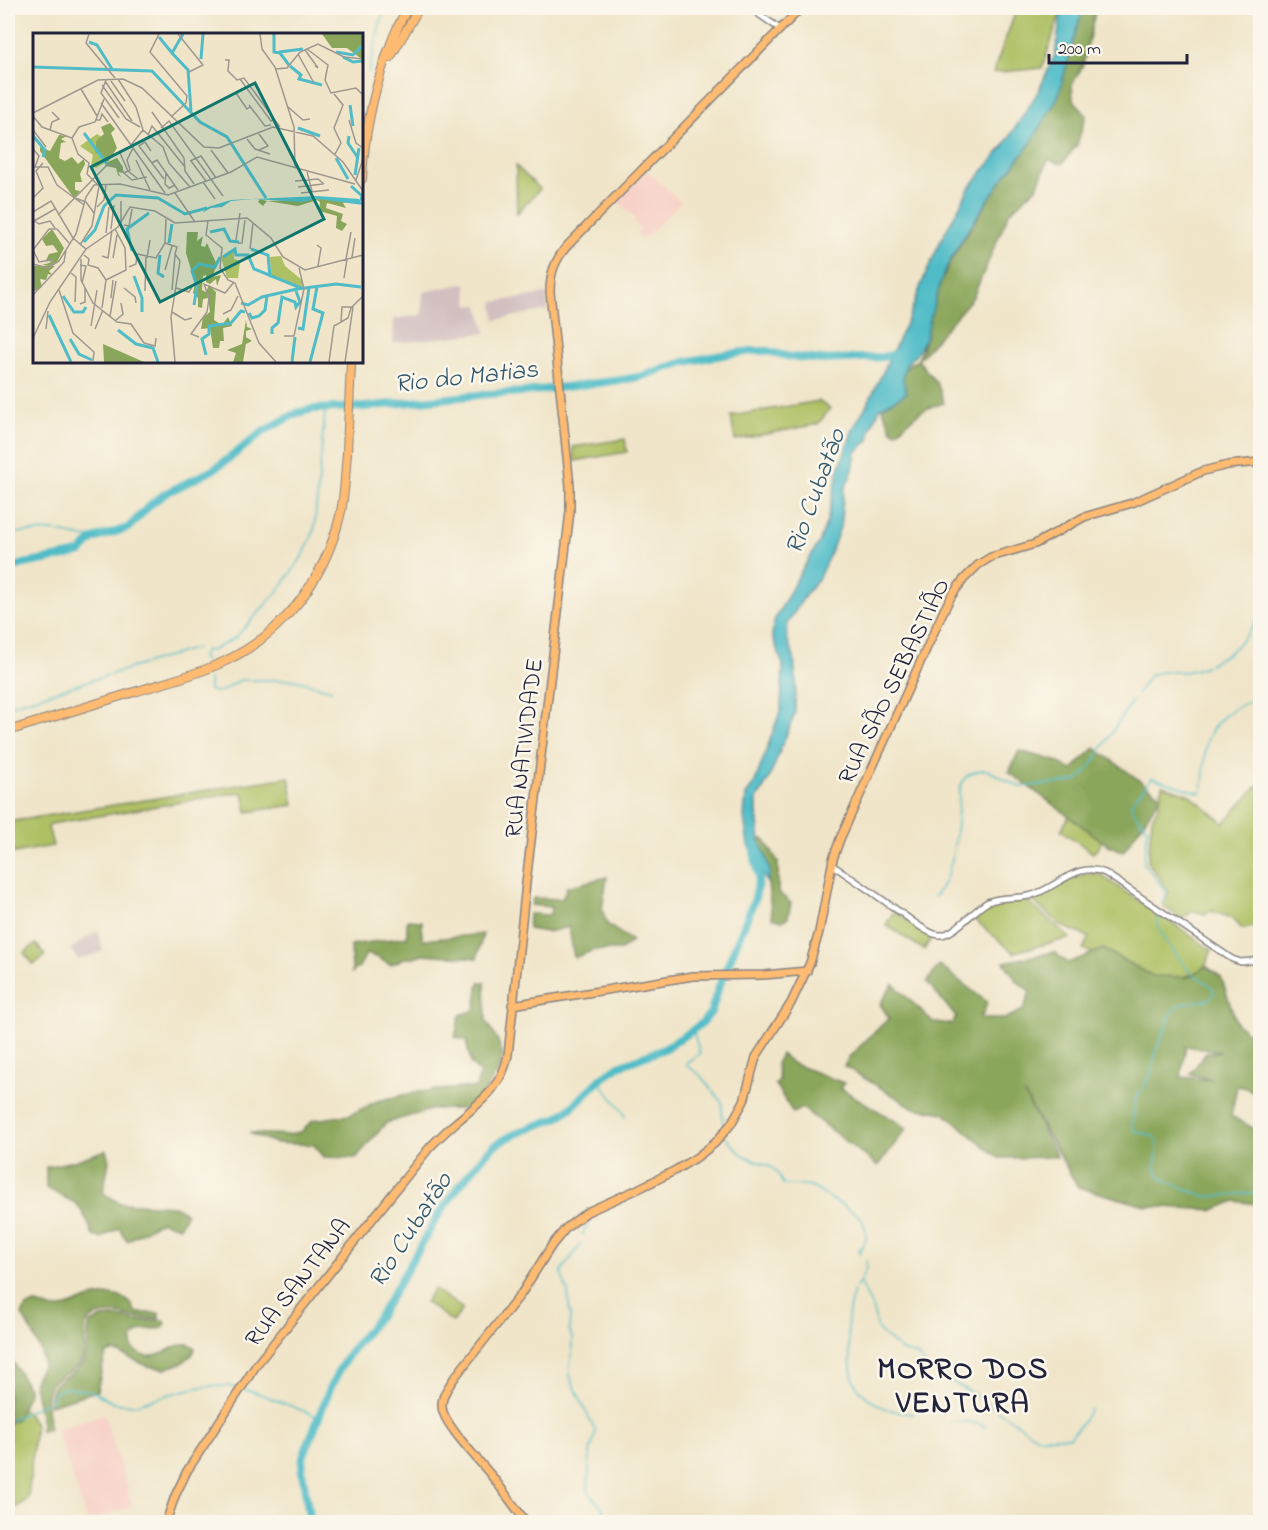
<svg xmlns="http://www.w3.org/2000/svg" width="1268" height="1530" font-family="'Indie Flower',sans-serif">
	<style>
		.built { fill: #f7d1c8 }
		.industrial { fill: #d2bfc0 }
		.green { fill: #aec064; stroke: #687150; stroke-width: 1.5 }
		.forest { fill: #8aa65a; stroke: #56644a; stroke-width: 1.5; fill-rule: evenodd }
		.water { fill: #4fbcc7; stroke: #386f81; stroke-width: 1.5 }
		.lines { fill: none; stroke-linecap: round; stroke-linejoin: round }
		.stream { stroke: #4fbcc7; stroke-width: 1.5 }
		.river { stroke: #4fbcc7; stroke-width: 8 }
		.minor-casing { stroke: #898482; stroke-width: 8 }
		.major-casing { stroke: #898482; stroke-width: 10 }
		.highway-casing { stroke: #898482; stroke-width: 10 }
		.minor { stroke: #fff; stroke-width: 5 }
		.major { stroke: #febb71; stroke-width: 7 }
		.highway { stroke: #febb71; stroke-width: 8 }
		.labels { text-anchor: middle; stroke-width: 5; stroke-linejoin: round; paint-order: stroke }
		.street-label { font-size: 24px; fill: #22223b; stroke: #fbf7ec }
		.water-label { font-size: 26px; font-style: italic; fill: #32586c; stroke: #fbf7ec }
		.district-label { font-size: 30px; font-weight: bold; letter-spacing: 1.5px; fill: #22223b; stroke: #fbf7ec }
		.inset-river { fill: none; stroke: #4fbcc7; stroke-width: 3 }
		.inset-road { fill: none; stroke: #9e9790; stroke-width: 1.5 }
		.view { fill: #0f766e; fill-opacity: 0.15; stroke: #0f766e; stroke-width: 3 }
		.inset-edge { fill: none; stroke: #22223b; stroke-width: 3 }
	</style>
	<rect width="100%" height="100%" fill="#fbf7ec"/>
	<filter id="ink" filterUnits="userSpaceOnUse"><feTurbulence type="fractalNoise" baseFrequency=".0167" numOctaves="2"/><feDisplacementMap in="SourceGraphic" scale="12" xChannelSelector="R" yChannelSelector="G"/><feConvolveMatrix kernelMatrix="1 2 1 2 8 2 1 2 1" color-interpolation-filters="sRGB"/></filter>
	<filter id="wash" filterUnits="userSpaceOnUse"><feTurbulence type="fractalNoise" baseFrequency=".008" numOctaves="4" result="noise"/><feDisplacementMap in="SourceGraphic" scale="24" xChannelSelector="R" yChannelSelector="G"/><feGaussianBlur stdDeviation="1.35" result="paint"/><feColorMatrix in="noise" values="0 0 0 0 0 0 0 0 0 0 0 0 0 0 0 0 0 1.4 0 .05"/><feComposite in="paint" operator="in"/></filter>
	<g filter="url(#wash)">
		<rect width="100%" height="100%" fill="#f0e5c9"/>
		<g class="built">
			<path d="M647,170L681,202L647,236L645,235L642,238L636,233L640,229L634,221L636,219L617,201Z"/>
			<path d="M104,1414L133,1506L87,1521L57,1429Z"/>
		</g>
		<g class="industrial">
			<path d="M466,283L469,306L479,305L486,333L393,343L394,319L422,315L423,292Z"/>
			<path d="M547,294L548,310L495,320L493,302Z"/>
			<path d="M98,931L103,951L78,960L70,949Z"/>
		</g>
		<g class="green">
			<path d="M1017,8H1062L1042,68L993,73Z"/>
			<path d="M516,166L540,189L517,213Z"/>
			<path d="M819,401L830,409L818,424L735,440L731,416Z"/>
			<path d="M625,439L627,452L574,461L573,447Z"/>
			<path d="M289,777L294,805L247,812L243,793L240,792L51,824L48,827L53,846L8,854V822Z"/>
			<path d="M1260,783V926L1242,929L1232,918L1211,911L1205,914L1193,911L1182,919L1163,906L1169,892L1148,862L1152,818L1159,805L1162,785L1190,795L1224,823Z"/>
			<path d="M1070,815L1102,839L1099,847L1093,853L1061,830Z"/>
			<path d="M1088,873L1099,874L1212,950L1206,964L1200,971L1162,984L1083,949L1089,937L1060,925L1032,900C1050,891 1070,878 1088,873Z"/>
			<path d="M1026,900L1070,938L1014,952L1015,954L974,919L987,906L1005,901Z"/>
			<path d="M894,911L932,937L924,950L886,925Z"/>
			<path d="M36,944L45,955L34,965L24,953Z"/>
			<path d="M434,1289L463,1309L453,1322L425,1302Z"/>
			<path d="M22,1408L35,1424L28,1500L8,1512V1419Z"/>
		</g>
		<g class="forest">
			<path d="M1084,8H1096L1083,65L1072,85L1073,99L1086,115L1077,145L1062,164L1048,160L1037,187L1009,213L973,297L918,360L938,385L944,403C920,409 916,415 898,431L895,432L892,430L880,403L891,392L909,364L918,360L926,336L931,303L952,258L1054,95L1068,48Z"/>
			<path d="M1095,748L1161,796L1123,852L1105,843L1009,772L1019,751L1056,761L1071,770Z"/>
			<path d="M761,839H764L778,862V892L791,903L788,917L782,921L772,918L765,858L758,841Z"/>
			<path d="M607,877L602,910L608,925L632,941L621,950H594L574,958L569,927L547,932L528,929L529,914L550,915L551,907L531,905L533,898L562,899L567,887Z"/>
			<path d="M407,920L422,921V940L483,934L477,958L422,954L413,958H405L390,965L379,958L366,954L359,967L352,973L351,945L407,937Z"/>
			<path d="M1103,949L1153,976L1189,977L1206,966L1221,977L1237,1024L1260,1042V1096L1247,1088L1237,1086L1231,1116L1260,1132V1208L1255,1204L1235,1201L1214,1210L1146,1206L1078,1187L1024,1094L1057,1157L999,1158L944,1113L914,1108L844,1066L849,1057L889,1018L880,1004L893,984L933,1022L952,1024L957,1016H955L927,982L939,965L987,1002L983,1015L980,1016L982,1019H1004L1023,1010L1030,992L1017,981L1004,962L1054,952L1068,963ZM1186,1046L1221,1052L1206,1053L1190,1074L1212,1080L1181,1077Z"/>
			<path d="M479,982H485L486,1021L498,1041L503,1057L499,1069L484,1093L464,1109H434L386,1123L356,1158L324,1157L314,1145L275,1143L249,1133L289,1135L302,1131L313,1120L350,1115L377,1101L416,1092L460,1088H476L480,1073L471,1064L466,1040L455,1037L460,1015L475,1010Z"/>
			<path d="M781,1054L794,1064L844,1083L840,1088L907,1128L878,1166L802,1108L793,1113L775,1084L779,1080L776,1064Z"/>
			<path d="M106,1150L109,1161L103,1193L120,1203L174,1206L187,1213L179,1227L161,1221L127,1241L119,1228L101,1238L93,1236L87,1220L77,1204L46,1188V1167L77,1160Z"/>
			<path d="M109,1295C117,1296 126,1297 132,1305C133,1308 135,1311 137,1313H159V1318C152,1318 144,1319 136,1318C130,1318 133,1317 127,1316C117,1313 101,1313 91,1319C79,1327 89,1347 83,1358C74,1375 54,1374 49,1388C43,1401 50,1416 49,1429L40,1432L42,1424L34,1384C34,1375 40,1373 42,1366C46,1354 28,1326 22,1315L25,1308L30,1305L37,1304L55,1309L67,1307L90,1298Z"/>
			<path d="M111,1317L126,1318L135,1321L163,1320L166,1323L163,1328C152,1330 132,1327 132,1344C132,1348 133,1350 137,1352C159,1368 179,1332 195,1348L193,1354L182,1363L165,1369L147,1366L119,1353L112,1352L107,1354L104,1360L97,1391L50,1405C48,1373 71,1383 84,1360C91,1349 85,1335 90,1323L102,1318Z"/>
			<path d="M8,1353L29,1390L17,1419L8,1423Z"/>
		</g>
		<path class="water" d="M1062,8H1085L1079,21L1058,97L1031,143L999,184L962,239L944,272L932,311L926,336L918,352L906,364L903,380L907,393L880,408L871,428L869,440L856,452L853,470L844,490L840,527L831,552L818,579L806,594L787,624V638L794,658L796,680L795,713L769,779L757,799V811L760,843L766,856L770,872L767,883L748,845L744,817L746,795L755,782L781,709L783,665L772,635L774,621L800,573L819,543L827,521L839,469L853,429L870,399L909,317L921,285L941,240L970,187L1003,147L1038,92L1055,55Z"/>
		<g class="lines">
			<g class="stream">
				<path d="M369,72C375,51 376,28 386,8"/>
				<path d="M8,533L54,531L93,539"/>
				<path d="M206,663L202,657L205,650L211,651L235,638L279,590L304,554L314,531L325,411L327,408"/>
				<path d="M1209,664L1230,652L1243,639L1260,617"/>
				<path d="M209,679V690L214,692L222,691L240,680H295L332,690"/>
				<path d="M1137,694L1149,676C1162,668 1177,674 1190,671C1195,670 1201,668 1206,666"/>
				<path d="M8,706L196,648"/>
				<path d="M934,897C954,876 956,836 958,808C959,800 958,789 963,781C967,774 979,769 987,770L1020,787L1070,782L1077,780L1083,776L1092,764L1132,701"/>
				<path d="M1162,903L1166,893L1165,890L1144,864V857L1148,829L1132,809L1131,803L1152,778L1201,793C1206,778 1203,762 1206,746C1210,722 1238,701 1260,700"/>
				<path d="M1158,913L1157,922L1162,936L1189,971L1212,987L1214,993L1208,1000C1197,1002 1181,1001 1173,1010L1157,1048L1150,1077L1135,1100L1132,1126L1135,1131L1153,1136L1157,1140C1161,1156 1148,1166 1162,1179L1205,1197L1260,1192"/>
				<path d="M693,1030L700,1054L687,1062L686,1065L700,1075L721,1101L722,1105L723,1128"/>
				<path d="M602,1078L603,1086L624,1113L625,1117"/>
				<path d="M726,1138L743,1155L771,1167L776,1171L783,1184C792,1187 800,1183 810,1186L858,1215C864,1221 868,1233 865,1241C864,1243 860,1249 859,1251L860,1254"/>
				<path d="M582,1235L592,1215"/>
				<path d="M581,1244L562,1270V1276L568,1292L570,1318L569,1329L572,1338V1355L570,1364V1377L595,1431L594,1439L590,1451L588,1491L612,1520L617,1522"/>
				<path d="M866,1261L867,1266L860,1281L873,1310L878,1330L883,1335L902,1351L917,1355L927,1367L973,1394L1034,1435L1039,1437H1070L1083,1422L1090,1409"/>
				<path d="M856,1287L860,1281"/>
				<path d="M854,1291C847,1313 847,1324 849,1346C850,1357 850,1368 853,1378C858,1393 876,1406 891,1410C898,1413 906,1413 914,1414"/>
				<path d="M242,1390L252,1391L319,1417"/>
				<path d="M49,1402L59,1390L66,1388L92,1391L113,1403L133,1405C160,1398 208,1379 235,1388"/>
				<path d="M8,1421L45,1403"/>
				<path d="M949,1423C965,1421 971,1421 986,1427"/>
			</g>
			<g class="river">
				<path d="M8,569L24,564L70,555L81,552L93,539L128,528L150,505L166,493L211,471L223,463L264,431L297,413L313,409L364,407L487,394L525,392L621,380L639,377L684,362L728,354L753,351H767L790,357L824,360L883,357L897,354"/>
				<path d="M310,1522L302,1471L303,1457L329,1391L339,1370L353,1348L380,1315L391,1297L439,1214L461,1184L483,1157L494,1146L509,1137L527,1129L557,1118L571,1108L602,1078L619,1066L664,1049L693,1030L703,1022L711,1012L718,989L755,898L759,877L754,852"/>
			</g>
		</g>
	</g>
	<g filter="url(#ink)">
		<g class="lines">
			<g class="minor-casing">
				<g id="minor">
					<path d="M750,8L780,29"/>
					<path d="M832,865C855,880 877,896 900,912C910,919 927,934 939,935C954,936 974,909 988,902C1001,896 1016,899 1029,896C1056,890 1076,860 1105,873L1232,959L1241,962L1260,960"/>
				</g>
			</g>
			<g class="major-casing">
				<g id="major">
					<path d="M512,1005L693,976L764,975L807,971"/>
					<path d="M166,1522L175,1496L187,1471L257,1364L430,1147C438,1139 446,1131 454,1124C478,1104 502,1088 508,1055L526,883L570,511V486L550,292C550,273 555,260 567,246L801,8"/>
					<path d="M526,1522C514,1506 503,1490 490,1474C479,1460 443,1424 442,1407C441,1396 449,1386 455,1377L521,1294L552,1245L566,1228L587,1212L638,1189L674,1171L697,1157L715,1143L731,1124L744,1101L756,1057L791,1003L810,963L819,932L833,859L840,839L944,610L952,595L964,579L978,565L991,557L1035,544L1084,517L1132,503L1203,471L1228,465L1260,462"/>
				</g>
			</g>
			<g class="highway-casing">
				<g id="highway">
					<path d="M390,58L419,8"/>
					<path d="M362,179C364,134 372,96 387,54C393,37 399,22 408,8"/>
					<path d="M8,731C50,718 92,705 134,692C163,683 193,676 221,663C282,636 324,581 340,516C345,496 345,474 347,453C348,422 350,392 351,362"/>
				</g>
			</g>
			<use href="#minor" class="minor"/>
			<use href="#major" class="major"/>
			<use href="#highway" class="highway"/>
		</g>
	</g>
	<g class="labels">
		<g class="street-label">
			<text transform="translate(893 681) rotate(-64)" y="8">RUA SÃO SEBASTIÃO</text>
			<text transform="translate(523 748) rotate(-83)" y="8">RUA NATIVIDADE</text>
			<text transform="translate(297 1282) rotate(-52)" y="8">RUA SANTANA</text>
		</g>
		<g class="water-label">
			<text transform="translate(466 375) rotate(-6)" y="9">Rio do Matias</text>
			<text transform="translate(814 491) rotate(-70)" y="9">Rio Cubatão</text>
			<text transform="translate(409 1229) rotate(-57)" y="9">Rio Cubatão</text>
		</g>
		<g class="district-label">
			<text x="963" y="1378">MORRO DOS<tspan x="963" dy="34">VENTURA</tspan></text>
		</g>
	</g>
	<g transform="translate(33 33)">
		<rect width="330" height="330" fill="#f0e5c9"/>
		<path d="M64,101L69,104L63,108L62,118L73,129L63,135L58,132L60,122L47,113ZM201,217V226L207,228L205,245H194L188,224ZM248,223L252,233L269,247L270,255L238,244L237,224Z" fill="#aec064"/>
		<path d="M289,1H330V27L314,15H299ZM77,90L82,96L78,100L84,115L75,129L84,125L90,134V140L85,139L88,144L85,142L83,135L72,133L75,129L62,119L63,108L71,101L68,94ZM26,102L34,103L28,106L33,109L28,110L26,125L32,128L39,124L45,131L51,126L52,131L47,141L49,149H42V157L47,158L41,165L7,118V114L17,118ZM227,166L234,168L288,166L320,168L310,170L313,175L294,170L293,175L310,181L308,188L314,191L309,198L303,195L304,183L286,178L287,169L284,167L265,173L234,168L230,173L225,169ZM19,196L31,215L24,229L16,233L9,232L19,229L13,227L16,221L25,219L20,212L13,213L9,206ZM154,199H165L164,208L170,203L168,213L172,214L174,210L184,232L179,244L188,242L184,253L183,246L177,251L173,249V242L170,243L169,257L173,259L176,252L183,259L181,287L189,292L195,284L199,293L190,295L191,308H187L186,315H180L177,295L168,296L170,284L177,279L175,265L170,266L169,275L165,274V265L160,260L162,250L153,220ZM1,233H22L16,238L19,242L15,241L13,247L7,246L9,254L0,259ZM213,287L214,294L219,296L213,298V304L219,308L213,311L210,329H200L203,320L194,317L209,311ZM70,311L111,329H71Z" fill="#8aa65a"/>
		<path d="M285,163L326,166L330,172L285,166L269,169L220,166L198,168L189,174L178,175L169,180L175,174L198,167Z" fill="#4fbcc7"/>
		<path class="inset-river" d="M150,1L139,20L155,37L158,78M241,1V19L247,20L256,32M126,4L139,20M56,9L64,12L79,36M246,19L270,16M303,19L320,22L330,12M310,24L320,29L330,28M168,26L170,1M257,33L268,42L266,46L289,52M0,34L119,38L167,89L194,104L233,165M317,72L320,93M265,95L287,103M51,100L74,131M0,103L12,117L10,124M316,103L315,110L325,125M303,125L315,146M322,142L326,115M318,153L329,163L328,168M177,199L191,196L197,208L206,209M51,209L62,197L71,173L83,162L125,165L152,181L174,175M136,210L139,191M218,216L235,222L237,244M99,218L94,196L116,180M127,222L125,240L131,244M190,224L202,216L203,222H215L221,236L268,255M101,243L109,265V279M30,263L41,279H50L53,274M208,270L215,272L229,264L264,256L303,251L328,254M161,272L164,253L159,238L166,231L182,234L187,224M216,280L219,285L226,283L232,277L234,263M16,282L38,329M265,295L270,296L276,255M85,297L103,311L120,315L125,329M239,301V295L245,290L249,264L262,269L263,274L267,269L263,258M37,306L46,321L59,327M173,322L169,306L176,301V293L198,290L208,278L212,279M259,329L262,304M277,329L290,280L280,276L284,254"/>
		<path class="inset-road" d="M56,1L53,10L82,45M126,1L117,19L154,63L153,70L138,84M145,1L170,32L156,39M227,1L229,16L242,34L261,94L262,134M274,16L295,32L292,47L298,60L323,55L330,62M272,17L285,35L282,33M265,21L281,50M192,27H196L195,38L204,47L211,45L247,94M242,36L254,35L267,19L285,11L311,24L330,26M85,46L103,74L110,97L130,114L136,130L157,154M207,46L238,88L242,86M73,47L68,60L86,85M72,48L99,88M78,48L92,68M69,52L93,86L107,94M48,56L64,83M203,60L214,76L217,74M301,61L310,72L301,95L308,110L302,121M68,70L132,160M216,72L232,93L238,92M254,73L270,87L277,86M119,79L151,125L152,138L161,151M0,80L65,47L90,46L109,55L171,114L186,115L240,94L280,103L310,129L330,158M0,83L9,94L39,105L45,121L56,130L54,141L66,153L59,193L47,212M63,87H67L69,81L75,89M316,87L323,110L330,115M128,95L136,88L190,163M0,97L13,114M17,97L19,89L26,86L19,79M226,101L235,113L226,117M115,102L119,93L152,134M39,105L46,94L62,89L71,66M214,106L222,116L237,121M98,112L110,97M0,116L6,123L2,134H15L24,152L51,172M178,117L195,140M118,118L112,109L106,113L131,146M87,120L95,138L104,145M103,127L117,157M157,128L168,123L183,145M158,128L173,148M119,130L124,127L145,157M274,139L279,158M91,140L99,147L114,144M133,140L132,151L136,155L142,152M323,147L330,126M262,148L285,146L291,151M170,149L182,166M265,154L290,151M142,160L162,189M268,160L296,157M0,165L10,155L3,138L10,130M42,165L53,169L61,180M64,174L71,167L73,152M0,179L18,168L40,205M25,182L74,132H86L91,140L97,137L94,127L100,115M0,187L6,191L17,188L22,195M1,188L22,176M175,188L173,202L189,215L187,235L195,247L202,250L226,310L243,329M88,190V168M91,192L96,193L99,176M24,196L36,210M78,196L81,172M73,200L76,174M40,205L53,216L85,194L97,174L122,178L142,190L214,185L238,205L250,224L272,237L330,222M203,207L207,180M132,210L144,214L142,221L147,228L138,284L142,329M205,210H209L212,187M284,212L288,215L285,233M217,216L220,190M0,217L16,196H24M0,217L6,229L19,227L18,233M51,222L56,226L55,232L65,235L73,247L93,237L92,215L82,196M69,223L75,225L79,197M319,224L322,205M80,225L84,202M114,225L117,207M48,226V247L60,270L84,289L98,291L111,310L122,313L123,305M313,226L318,199M0,231L15,235L26,228L43,201L53,164L61,152L87,151L135,162L198,139L224,124L322,151M47,232L53,233L49,250M96,234L103,231L104,221L123,225L132,210L133,186M132,237L139,213M38,240L43,244L42,269M311,245L314,226M91,255L102,264L103,270M143,255L156,259L159,254M26,257L40,300L61,319L60,328M139,257L142,222M112,258L113,224M0,262L31,229L33,217M78,265L80,247M47,271L52,269V254M69,275L73,247M139,279L152,287L159,285M190,281L198,277L205,263M77,283L83,248M82,288L90,281L88,270M308,289L309,274H319M58,293L64,257M13,296L15,278M62,296L70,277M251,303H261L271,256L266,235M166,304L158,301L174,279L176,265L171,251L192,260L201,249M0,305L17,269L53,216M296,329L301,293L315,285L318,275L330,263M312,329L320,274"/>
		<path class="view" d="M222,50L291,186L127,269L58,134Z"/>
		<rect width="330" height="330" class="inset-edge"/>
	</g>
	<rect width="1268" height="1530" fill="none" stroke="#fbf7ec" stroke-width="30"/>
	<path d="M1049 54v9h138v-9" fill="none" stroke="#22223b" stroke-width="3"/>
	<text x="1058" y="54" font-size="18" fill="#22223b" stroke="#fbf7ec" stroke-width="4.5" paint-order="stroke">200 m</text>
</svg>
